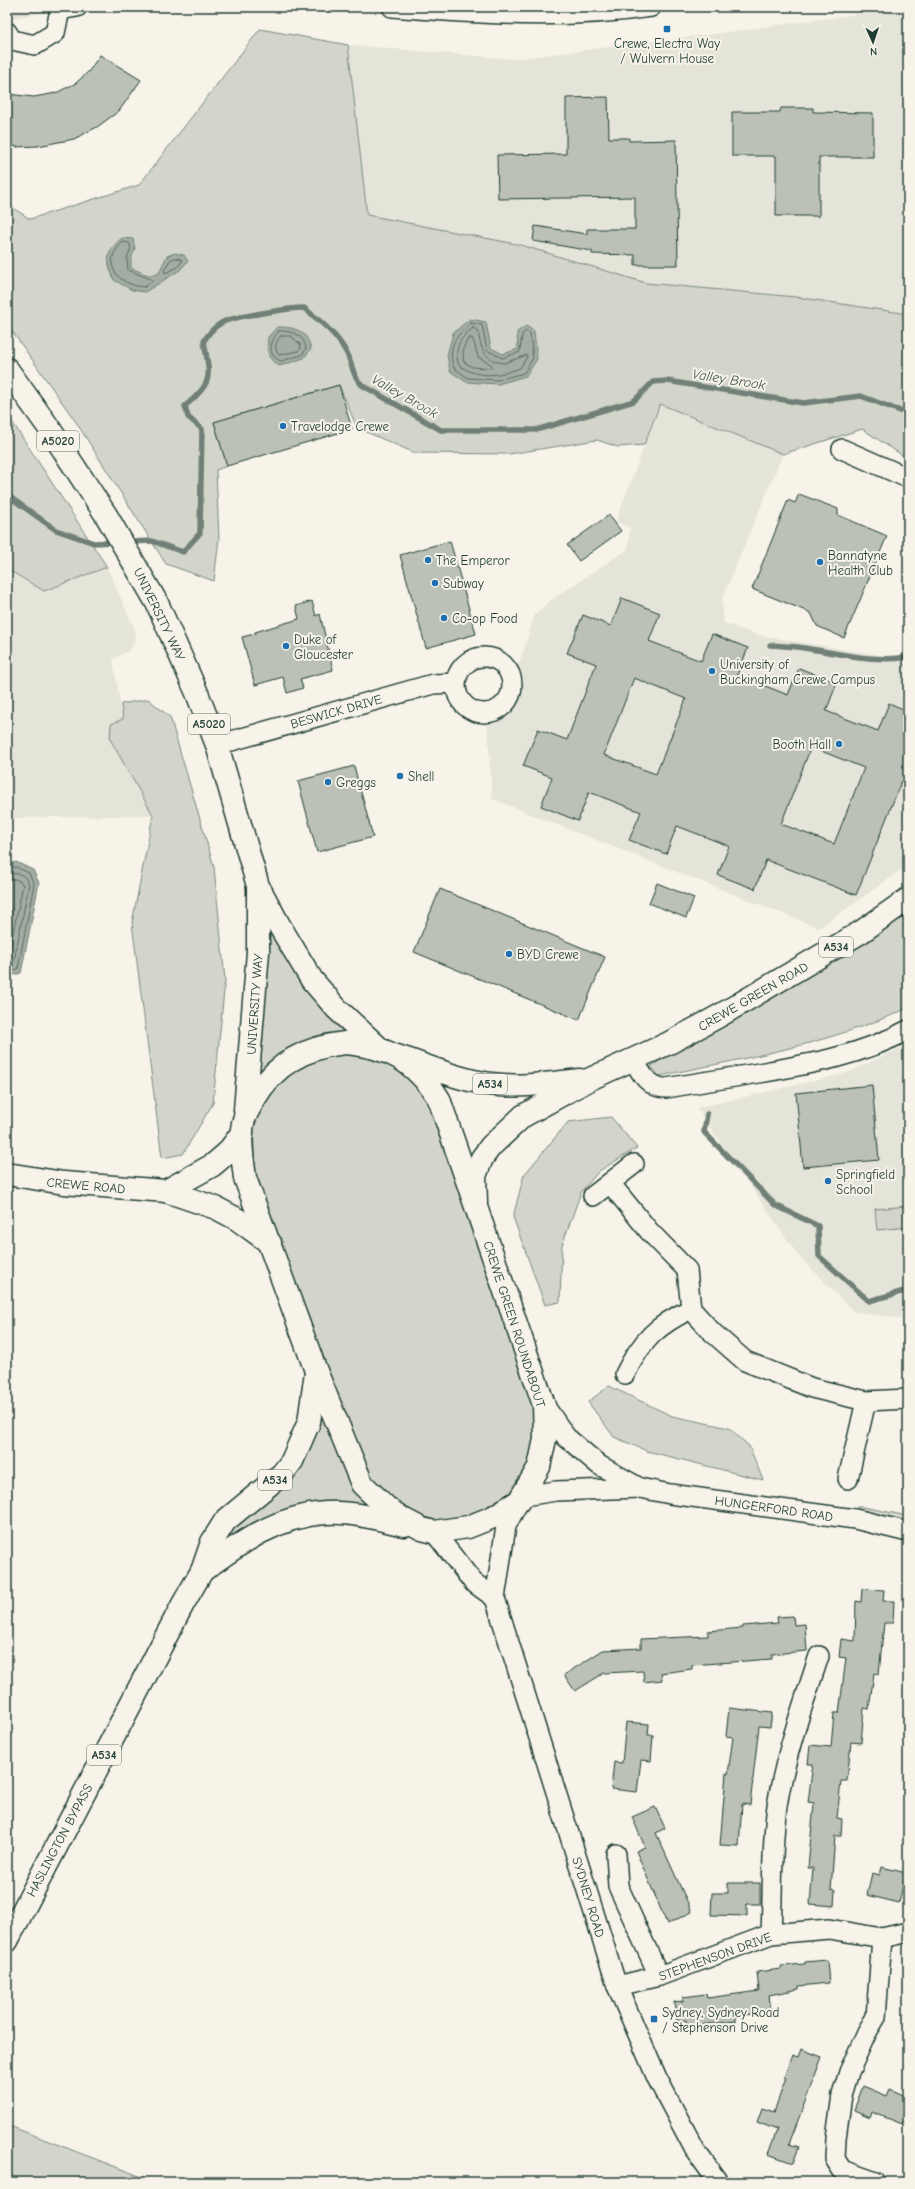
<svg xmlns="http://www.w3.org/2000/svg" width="915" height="2189" font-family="'Comic Neue',sans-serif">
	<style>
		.built { fill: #e5e4d9 }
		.green { fill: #d3d5ca; stroke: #79897f }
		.water { fill: #a4ada3; stroke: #6f8077 }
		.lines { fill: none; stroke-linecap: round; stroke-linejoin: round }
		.shore { stroke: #546a60; stroke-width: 1 }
		.stream { stroke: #6f8077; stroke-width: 5.5 }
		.building { fill: #bbc1b6; stroke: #1f3d34; fill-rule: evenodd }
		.minor-casing { stroke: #1f3d34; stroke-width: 22 }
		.major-casing { stroke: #1f3d34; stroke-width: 25 }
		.highway-casing { stroke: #1f3d34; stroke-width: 25 }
		.minor { stroke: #f7f3e8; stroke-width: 19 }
		.major { stroke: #f7f3e8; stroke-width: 22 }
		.highway { stroke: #f7f3e8; stroke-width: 22 }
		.poi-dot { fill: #1f6fb2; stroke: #f7f3e8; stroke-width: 1.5 }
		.labels { text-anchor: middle; stroke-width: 4; stroke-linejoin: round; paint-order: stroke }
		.shield { fill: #f7f3e8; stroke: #60746a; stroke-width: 1 }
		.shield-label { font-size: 12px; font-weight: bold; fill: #1f3d34 }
		.poi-label { font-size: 13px; fill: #1f3d34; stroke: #f7f3e8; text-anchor: start }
		.street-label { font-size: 13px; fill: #1f3d34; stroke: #f7f3e8 }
		.water-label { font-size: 14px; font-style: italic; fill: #405950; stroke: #f7f3e8 }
	</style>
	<rect width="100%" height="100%" fill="#f7f3e8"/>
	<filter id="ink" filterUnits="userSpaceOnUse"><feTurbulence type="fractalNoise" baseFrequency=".025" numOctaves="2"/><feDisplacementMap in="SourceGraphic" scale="8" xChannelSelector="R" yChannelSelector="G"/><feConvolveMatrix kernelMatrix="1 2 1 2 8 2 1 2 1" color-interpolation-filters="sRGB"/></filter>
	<g filter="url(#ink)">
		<g class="built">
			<path d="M7,7H77L7,19Z"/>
			<path d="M908,7V314L796,297L646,283L521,245L367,215L348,45L513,59L722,33Z"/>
			<path d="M660,404L783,454L722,599L724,623L757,635L890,657L908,653V865L819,928L492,799L487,713L512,686L535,614L551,600L628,549L630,528L616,521Z"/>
			<path d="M107,567L135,630L136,639L130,650L113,659L123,720L110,739L153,815L7,818V569L44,591Z"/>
			<path d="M908,1044V1319L854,1312L797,1254L697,1108L847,1073Z"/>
		</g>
		<g class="green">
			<path d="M260,29L348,45L367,215L521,245L646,283L796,297L908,314V459L862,429L783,454L660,404L644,445L618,447L597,440L509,454L415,453L357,428L339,385L214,422L227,466L216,470L219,539L214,581L166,564L76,422L7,324V204L30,219L139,185Z"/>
			<path d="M7,414L107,567L44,591L7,569Z"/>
			<path d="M148,699L170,717L214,867L225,980L213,1103L183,1154L162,1158L132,923L153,815L110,739L111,724L123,719L121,704Z"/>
			<path d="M260,890L294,953L418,1072L544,1405L524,1496L468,1527L326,1512L240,1543L212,1542L282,1474L316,1371L249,1192Z"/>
			<path d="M908,911V1008C826,1045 746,1058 659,1076L651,1066L849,953Z"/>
			<path d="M611,1117L637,1148L599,1171L581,1192L562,1245L560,1302L545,1305L513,1217L524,1175L568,1122Z"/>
			<path d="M908,1206V1227L877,1230L875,1209Z"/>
			<path d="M609,1386L672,1416L729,1428L749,1446L763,1480L647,1451L614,1437L588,1402Z"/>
			<path d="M858,1506L908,1516V1532L855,1519Z"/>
			<path d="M7,2125L155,2182H7Z"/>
		</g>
		<g class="water">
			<path d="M122,238L133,239L135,249L131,259V268L148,275L158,274L167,256L175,253L184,255L188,261L180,270L145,292L132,290L114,280C106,260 105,252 122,238Z"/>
			<path d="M470,319L486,322L491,348L503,354L518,349L517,332L526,326L534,331L537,359L526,376L498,384L466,382L450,371L447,355L453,333Z"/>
			<path d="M277,327C295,327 307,330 311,349L304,358L280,366C266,359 267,351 268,337Z"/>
			<path d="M16,862L33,870L39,883L21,973L7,977V865Z"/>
		</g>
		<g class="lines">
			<g class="shore">
				<path d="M123,242L129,243L131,248L127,258L128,270L153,280L145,287C118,286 99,263 123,242Z"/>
				<path d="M175,258L181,259L182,261L178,267L165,273L164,271L170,260Z"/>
				<path d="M471,323L482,325L487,350L502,358L520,352L522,334L526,331L530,333L533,358L524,373L497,380L468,378L454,368C447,347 455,336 471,323Z"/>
				<path d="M473,328L478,330C480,347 484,361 504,363L527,355V357L520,368C500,376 477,379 459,365C453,350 460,337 473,328Z"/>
				<path d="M279,331C292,331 304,334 306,349L302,355L281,361C266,356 270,340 279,331Z"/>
				<path d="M281,336H291L300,344L301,348L298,351L279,355C274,349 275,341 281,336Z"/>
				<path d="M470,338L473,339L478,357L492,365L491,368L472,367L464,362C462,354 463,343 470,338Z"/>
				<path d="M7,868L16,867L29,873L34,884L18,969L7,973"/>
				<path d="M7,874C18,873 25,873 29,884L13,966L7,968"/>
				<path d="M7,880L15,879L21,882L23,885L7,962"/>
			</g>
			<g class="stream">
				<path d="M7,495L56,530L94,543L116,542"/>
				<path d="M128,542L152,541L183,552L200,533L202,429L188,417L185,406C214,382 210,377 204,341C208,334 213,328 221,323C231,317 290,308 304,308C319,320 339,336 347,354C353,366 352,375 362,385L441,430H536L634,401L653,382L667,381L803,403L861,396L908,414"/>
				<path d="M770,645C782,646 793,646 804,648C839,653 873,663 908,657"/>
				<path d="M707,1114L704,1132L775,1205L818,1226L819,1256L869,1301L908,1290"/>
			</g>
		</g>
		<g class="building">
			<path d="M100,55L141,80L119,111L97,127L74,139L38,146L16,147L7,144V94L34,97L56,93L76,83L89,71Z"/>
			<path d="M608,97L609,138H629V141L676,140L678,265H635V255L592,254V251L533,241L535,226L587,234V229H635V197L498,199L497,155L566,154V98Z"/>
			<path d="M781,108H813V112L873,113V157H819V216H776V156H732V112H780Z"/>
			<path d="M339,385L352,429L227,466L214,422Z"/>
			<path d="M799,494L838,509V515L887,536L844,638L817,626L811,613L752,589L788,500L795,503Z"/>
			<path d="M609,515L621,531L579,561L567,545Z"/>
			<path d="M450,541L476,634L426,648L400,555Z"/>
			<path d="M622,598L660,613L649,641L701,661L712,634L748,648L737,675L788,695L799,668L837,683L826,711L878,731L889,703L908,711V785L901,782L856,895L766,860L755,889L718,875L729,846L677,826L666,854L629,840L641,812L589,792L578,821L541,806L552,777L523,766L538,729L567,740L596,664L567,653L583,615L611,626ZM634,678L686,699L656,774L604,755ZM811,747L864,768L834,844L781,824Z"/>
			<path d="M312,601L316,616L320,614L333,670L300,679L303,688L287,693L283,677L255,685L242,637L255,634V632L299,619L296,606Z"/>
			<path d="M354,766L373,837L317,852L298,781Z"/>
			<path d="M657,883L694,898L686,918L649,903Z"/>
			<path d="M440,889L605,957L579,1020L414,952Z"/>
			<path d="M872,1085L879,1160L803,1167L796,1093Z"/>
			<path d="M862,1589L884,1590L883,1601H894L893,1623H884L879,1674L874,1673L869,1709L864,1708L861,1743L851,1742L847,1781H841L837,1818L842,1819L841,1836H835L831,1889L835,1890L834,1906L810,1904L813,1868H808L814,1803L808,1802L813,1764H808L810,1745L831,1747L834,1713H839L846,1658L839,1657L841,1639L855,1641L856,1601L861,1602Z"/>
			<path d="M793,1616L794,1625L805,1624L807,1651L772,1654V1659L692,1665V1669L661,1673L662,1680L644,1682L643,1671L604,1673L575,1691L564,1675L603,1650L641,1648V1639L708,1636V1631L743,1628V1626L778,1623L777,1617Z"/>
			<path d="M729,1708L772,1713L770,1727L759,1726L750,1805L742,1804L739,1846L720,1845L726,1773L728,1774L733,1737L726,1736Z"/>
			<path d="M626,1722L649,1724L648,1735H653L651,1761L641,1760L637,1792L611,1789L614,1762L622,1763Z"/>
			<path d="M655,1807L665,1828L656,1833L692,1912L667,1924L636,1851L645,1847L632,1817Z"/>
			<path d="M882,1867L906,1873L899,1903L867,1895L872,1873L880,1875Z"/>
			<path d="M728,1883H760V1904H747V1916L711,1915L712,1893H728Z"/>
			<path d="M827,1960L829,1983L799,1986V1989L769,1995L771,2010L736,2017V2021L687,2026L686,2020L677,2021L674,2002L683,2001V1997L706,1994L707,1998L759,1991L757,1972L781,1969V1966L805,1964V1962Z"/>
			<path d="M801,2049L822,2057L789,2144L799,2147L793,2163L768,2154L777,2130L757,2122L762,2108L774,2112L786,2078L784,2077L792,2055L798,2057Z"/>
			<path d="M863,2086L887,2096L890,2089L908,2097V2111L902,2124L872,2112L870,2117L854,2110Z"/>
		</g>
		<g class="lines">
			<g class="minor-casing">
				<g id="minor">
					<path d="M392,7C478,14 565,20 651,7"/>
					<path d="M60,10L77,7"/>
					<path d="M7,32L12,40L35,45L55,33L60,10L58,7"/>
					<path d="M842,449L908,478"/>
					<circle cx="484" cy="685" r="28"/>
					<path d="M217,745L433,684L455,683"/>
					<path d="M634,1060C641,1074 649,1088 666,1088C697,1083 728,1078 759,1073C811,1064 862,1055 908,1030"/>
					<path d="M610,1183L649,1231L687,1270L691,1309L712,1332L745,1361L812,1388L866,1401L908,1399"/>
					<path d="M593,1196L634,1164"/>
					<path d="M625,1374C642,1340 657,1325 691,1309"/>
					<path d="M544,1405L566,1437L599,1465L640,1488"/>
					<path d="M848,1479L866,1401"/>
					<path d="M524,1496L556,1491L640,1488L670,1494L855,1519L908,1532"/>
					<path d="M519,1501L506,1526L495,1598L617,1986L657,2078L695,2150L718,2182"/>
					<path d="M434,1532L473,1582L495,1598"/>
					<path d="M616,1854L618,1886L659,1976"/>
					<path d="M771,1934C773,1891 771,1848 777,1806C785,1755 803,1705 819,1656"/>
					<path d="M617,1986L659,1976L771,1934L829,1929L882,1938L908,1932"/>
					<path d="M876,2182L842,2170L835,2159L836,2138L842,2095L849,2072L867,2032L876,2017L882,1938"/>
				</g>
			</g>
			<g class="major-casing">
				<g id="major">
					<path d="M397,1056C428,1066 459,1080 491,1084C521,1088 551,1083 580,1080"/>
					<path d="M7,1174L64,1183L166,1191L216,1208L237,1219L270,1243"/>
					<path d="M166,1191L213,1165L227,1153L242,1133"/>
					<path d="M476,1202L475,1176L482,1158L491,1146L523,1116L590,1079L669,1043L719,1016L861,932L908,899"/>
				</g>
			</g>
			<g class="highway-casing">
				<g id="highway">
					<path d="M7,369L47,425L106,515L157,603L197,693L217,745L258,886L279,925L312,980L337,1009L379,1048"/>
					<path d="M345,1043C389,1047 415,1061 439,1099L544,1405L545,1439L539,1467L519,1501L493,1517L468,1527L434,1532L422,1529L403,1519L386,1507L362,1484L316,1371L245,1178C243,1161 239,1140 243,1123C245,1114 251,1106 255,1098C275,1063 306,1047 345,1043Z"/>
					<path d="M245,1110L258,952V889"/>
					<path d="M202,1571C240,1543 277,1516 326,1513C352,1511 379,1519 404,1525"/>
					<path d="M7,1941L183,1604L202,1571L212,1542L225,1521L282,1474L292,1461L309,1422L316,1372"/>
				</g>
			</g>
			<use href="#minor" class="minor"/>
			<use href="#major" class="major"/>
			<use href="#highway" class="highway"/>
		</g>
	</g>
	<g class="poi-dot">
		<rect x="663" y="25" width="8" height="8" rx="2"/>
		<circle cx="283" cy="426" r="4"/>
		<circle cx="428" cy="560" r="4"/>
		<circle cx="820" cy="562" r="4"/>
		<circle cx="435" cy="583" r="4"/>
		<circle cx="444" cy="618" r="4"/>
		<circle cx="286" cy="646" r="4"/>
		<circle cx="712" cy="671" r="4"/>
		<circle cx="839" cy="744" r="4"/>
		<circle cx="400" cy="776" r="4"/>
		<circle cx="328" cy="782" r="4"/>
		<circle cx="509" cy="954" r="4"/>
		<circle cx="828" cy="1181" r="4"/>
		<rect x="650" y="2015" width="8" height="8" rx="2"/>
	</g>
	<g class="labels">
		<g class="shield">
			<rect x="37" y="431" width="42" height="20" rx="3"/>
			<rect x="188" y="714" width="42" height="20" rx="3"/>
			<rect x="819" y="937" width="34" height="20" rx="3"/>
			<rect x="473" y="1074" width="34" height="20" rx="3"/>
			<rect x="258" y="1470" width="34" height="20" rx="3"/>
			<rect x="87" y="1745" width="34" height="20" rx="3"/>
		</g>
		<g class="shield-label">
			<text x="58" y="445">A5020</text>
			<text x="209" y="728">A5020</text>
			<text x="836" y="951">A534</text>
			<text x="490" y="1088">A534</text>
			<text x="275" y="1484">A534</text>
			<text x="104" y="1759">A534</text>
		</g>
		<g class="poi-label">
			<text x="667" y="48" text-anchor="middle">Crewe, Electra Way<tspan x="667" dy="15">/ Wulvern House</tspan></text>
			<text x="291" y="431">Travelodge Crewe</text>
			<text x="828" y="560">Bannatyne<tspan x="828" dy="15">Health Club</tspan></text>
			<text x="436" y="565">The Emperor</text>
			<text x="443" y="588">Subway</text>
			<text x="452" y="623">Co-op Food</text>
			<text x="294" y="644">Duke of<tspan x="294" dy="15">Gloucester</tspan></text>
			<text x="720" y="669">University of<tspan x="720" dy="15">Buckingham Crewe Campus</tspan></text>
			<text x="831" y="749" text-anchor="end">Booth Hall</text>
			<text x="408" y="781">Shell</text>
			<text x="336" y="787">Greggs</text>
			<text x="517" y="959">BYD Crewe</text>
			<text x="836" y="1179">Springfield<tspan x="836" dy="15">School</tspan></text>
			<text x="662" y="2017">Sydney, Sydney Road<tspan x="662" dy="15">/ Stephenson Drive</tspan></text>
		</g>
		<g class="street-label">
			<text transform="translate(160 614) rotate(64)" y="5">UNIVERSITY WAY</text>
			<text transform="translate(336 711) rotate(-16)" y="5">BESWICK DRIVE</text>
			<text transform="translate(753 996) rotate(-30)" y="5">CREWE GREEN ROAD</text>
			<text transform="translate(254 1004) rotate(-86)" y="5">UNIVERSITY WAY</text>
			<text transform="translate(86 1185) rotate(5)" y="5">CREWE ROAD</text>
			<text transform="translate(515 1324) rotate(72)" y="5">CREWE GREEN ROUNDABOUT</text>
			<text transform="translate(774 1508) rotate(8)" y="5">HUNGERFORD ROAD</text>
			<text transform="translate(59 1840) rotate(-62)" y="5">HASLINGTON BYPASS</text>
			<text transform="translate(589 1897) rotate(73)" y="5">SYDNEY ROAD</text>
			<text transform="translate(715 1956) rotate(-20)" y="5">STEPHENSON DRIVE</text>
		</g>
		<g class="water-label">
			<text transform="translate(729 379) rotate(9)" y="5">Valley Brook</text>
			<text transform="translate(405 396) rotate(30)" y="5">Valley Brook</text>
		</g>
	</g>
	<rect width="915" height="2189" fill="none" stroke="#f7f3e8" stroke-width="24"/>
	<rect x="12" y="12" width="891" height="2165" fill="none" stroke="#1f3d34" stroke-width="1.5" filter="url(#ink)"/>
	<g transform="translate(873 42) rotate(177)" stroke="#f7f3e8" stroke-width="3" paint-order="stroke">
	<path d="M0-3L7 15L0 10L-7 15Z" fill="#1f3d34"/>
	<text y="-6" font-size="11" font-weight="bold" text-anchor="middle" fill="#1f3d34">N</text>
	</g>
</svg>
